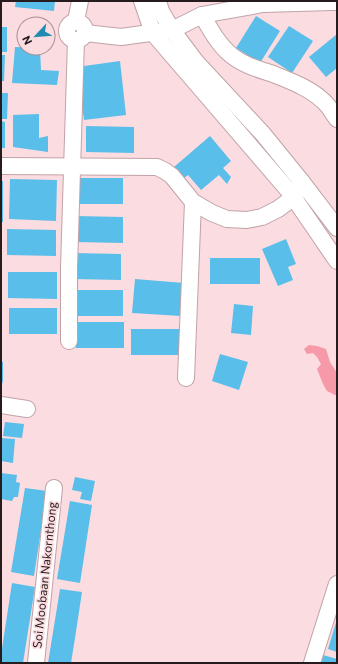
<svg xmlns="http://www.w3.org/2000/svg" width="338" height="664" font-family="Commissioner,sans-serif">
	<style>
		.water { fill: #f699a8 }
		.building { fill: #59bee9 }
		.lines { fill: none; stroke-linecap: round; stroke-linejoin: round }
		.minor-casing { stroke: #c0a3a7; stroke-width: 18 }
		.minor { stroke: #fff; stroke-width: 16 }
		.labels { text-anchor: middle; stroke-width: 3.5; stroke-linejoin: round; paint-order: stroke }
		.street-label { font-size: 12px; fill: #261b1d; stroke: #fbdce0 }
	</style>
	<rect width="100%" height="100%" fill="#fbdce0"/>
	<path class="water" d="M309,345L317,346L326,349L330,362L337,373V396L327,391L323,384L317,369L321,364L317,357L313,353L307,354L304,349Z"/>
	<g class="building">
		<path d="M16,1H55L54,11L15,7Z"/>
		<path d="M256,16L280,31L260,63L236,48Z"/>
		<path d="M289,26L313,41L292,73L268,57Z"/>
		<rect x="1" y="27" width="6" height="25"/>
		<path d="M337,34V68L326,77L309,57Z"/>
		<path d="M15,47L40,48L41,70L59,71L57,85L12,83Z"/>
		<path d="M1,55H5L4,81H1Z"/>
		<path d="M120,61L126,115L84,120L77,67Z"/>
		<path d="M1,93H8L7,119H1Z"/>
		<path d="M39,114V138L48,136V152L13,147V115Z"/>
		<path d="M1,121L5,122V148H1Z"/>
		<path d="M86,126L134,127V153L86,152Z"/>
		<path d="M210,136L231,161L223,168L231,177L227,184L219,175L201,190L188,175L183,179L174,167Z"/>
		<rect x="75" y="178" width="48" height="26"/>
		<path d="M10,179L57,180L56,221L9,219Z"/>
		<rect x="1" y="181" width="2" height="41"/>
		<path d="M75,216L123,217V243L75,242Z"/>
		<path d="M7,229L56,230V256L7,255Z"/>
		<path d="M286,239L296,264L288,267L293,280L278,286L262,249Z"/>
		<path d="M73,253L121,254V280L73,279Z"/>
		<rect x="210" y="258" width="50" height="26"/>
		<path d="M8,272H57V299L8,298Z"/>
		<path d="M135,279L184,283L181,316L132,313Z"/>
		<path d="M75,290H123V316H74Z"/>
		<path d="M234,304L253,306L251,335L231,333Z"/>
		<rect x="9" y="308" width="48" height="26"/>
		<rect x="76" y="322" width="48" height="26"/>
		<rect x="131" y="329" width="48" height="26"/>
		<path d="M220,354L248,362L239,390L212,381Z"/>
		<path d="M1,361L3,362V381L1,387Z"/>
		<path d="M5,422L24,424L22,438L3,436Z"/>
		<path d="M1,438L15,439L13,463L1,461Z"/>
		<path d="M1,473L17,475L16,482L20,483L18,497H14L12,501L1,499Z"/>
		<path d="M75,477L95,481L91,501L80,499L82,492L72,490Z"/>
		<path d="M25,488L47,491L34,576L11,572Z"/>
		<path d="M70,501L92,505L80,583L57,579Z"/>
		<path d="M12,583L35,587L23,663H8L1,662V655Z"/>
		<path d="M60,589L82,592L75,638L71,663H48Z"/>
		<path d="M337,619V652L328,649Z"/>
		<path d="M323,655L337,659V663H320Z"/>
	</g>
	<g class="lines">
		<g class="minor-casing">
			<g id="minor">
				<path d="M142,1L153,33L294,197L298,204L337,261"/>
				<path d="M158,1L161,11L172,30L196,62L263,134L302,182L337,228"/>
				<path d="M202,15C210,29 218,44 231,55C243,65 258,69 273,74C291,81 315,90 328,106C331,110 334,115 337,119"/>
				<path d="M76,21L80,1"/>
				<circle cx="76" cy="31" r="9"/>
				<path d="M85,33L121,37L172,30L202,15L263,4L332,2H337"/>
				<path d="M1,166L157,167L165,171L172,176L193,202L212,213L227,219L247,220L262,217L278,209L294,197L302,182"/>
				<path d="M69,341V268L76,40"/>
				<path d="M186,378L193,202"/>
				<path d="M1,405L27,409"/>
				<path d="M36,663L54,488"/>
				<path d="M312,663L337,584"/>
			</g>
		</g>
		<use href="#minor" class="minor"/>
	</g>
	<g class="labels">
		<g class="street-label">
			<text transform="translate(45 575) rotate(-84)" y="4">Soi Moobaan Nakornthong</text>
		</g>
	</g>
	<rect width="338" height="664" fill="none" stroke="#261b1d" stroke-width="4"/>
	<g transform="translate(36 36) rotate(244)"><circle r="19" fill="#fbdce0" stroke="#a68f92"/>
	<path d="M0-3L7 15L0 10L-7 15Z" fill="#218cb2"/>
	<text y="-6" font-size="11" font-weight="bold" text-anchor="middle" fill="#261b1d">N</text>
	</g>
</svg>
